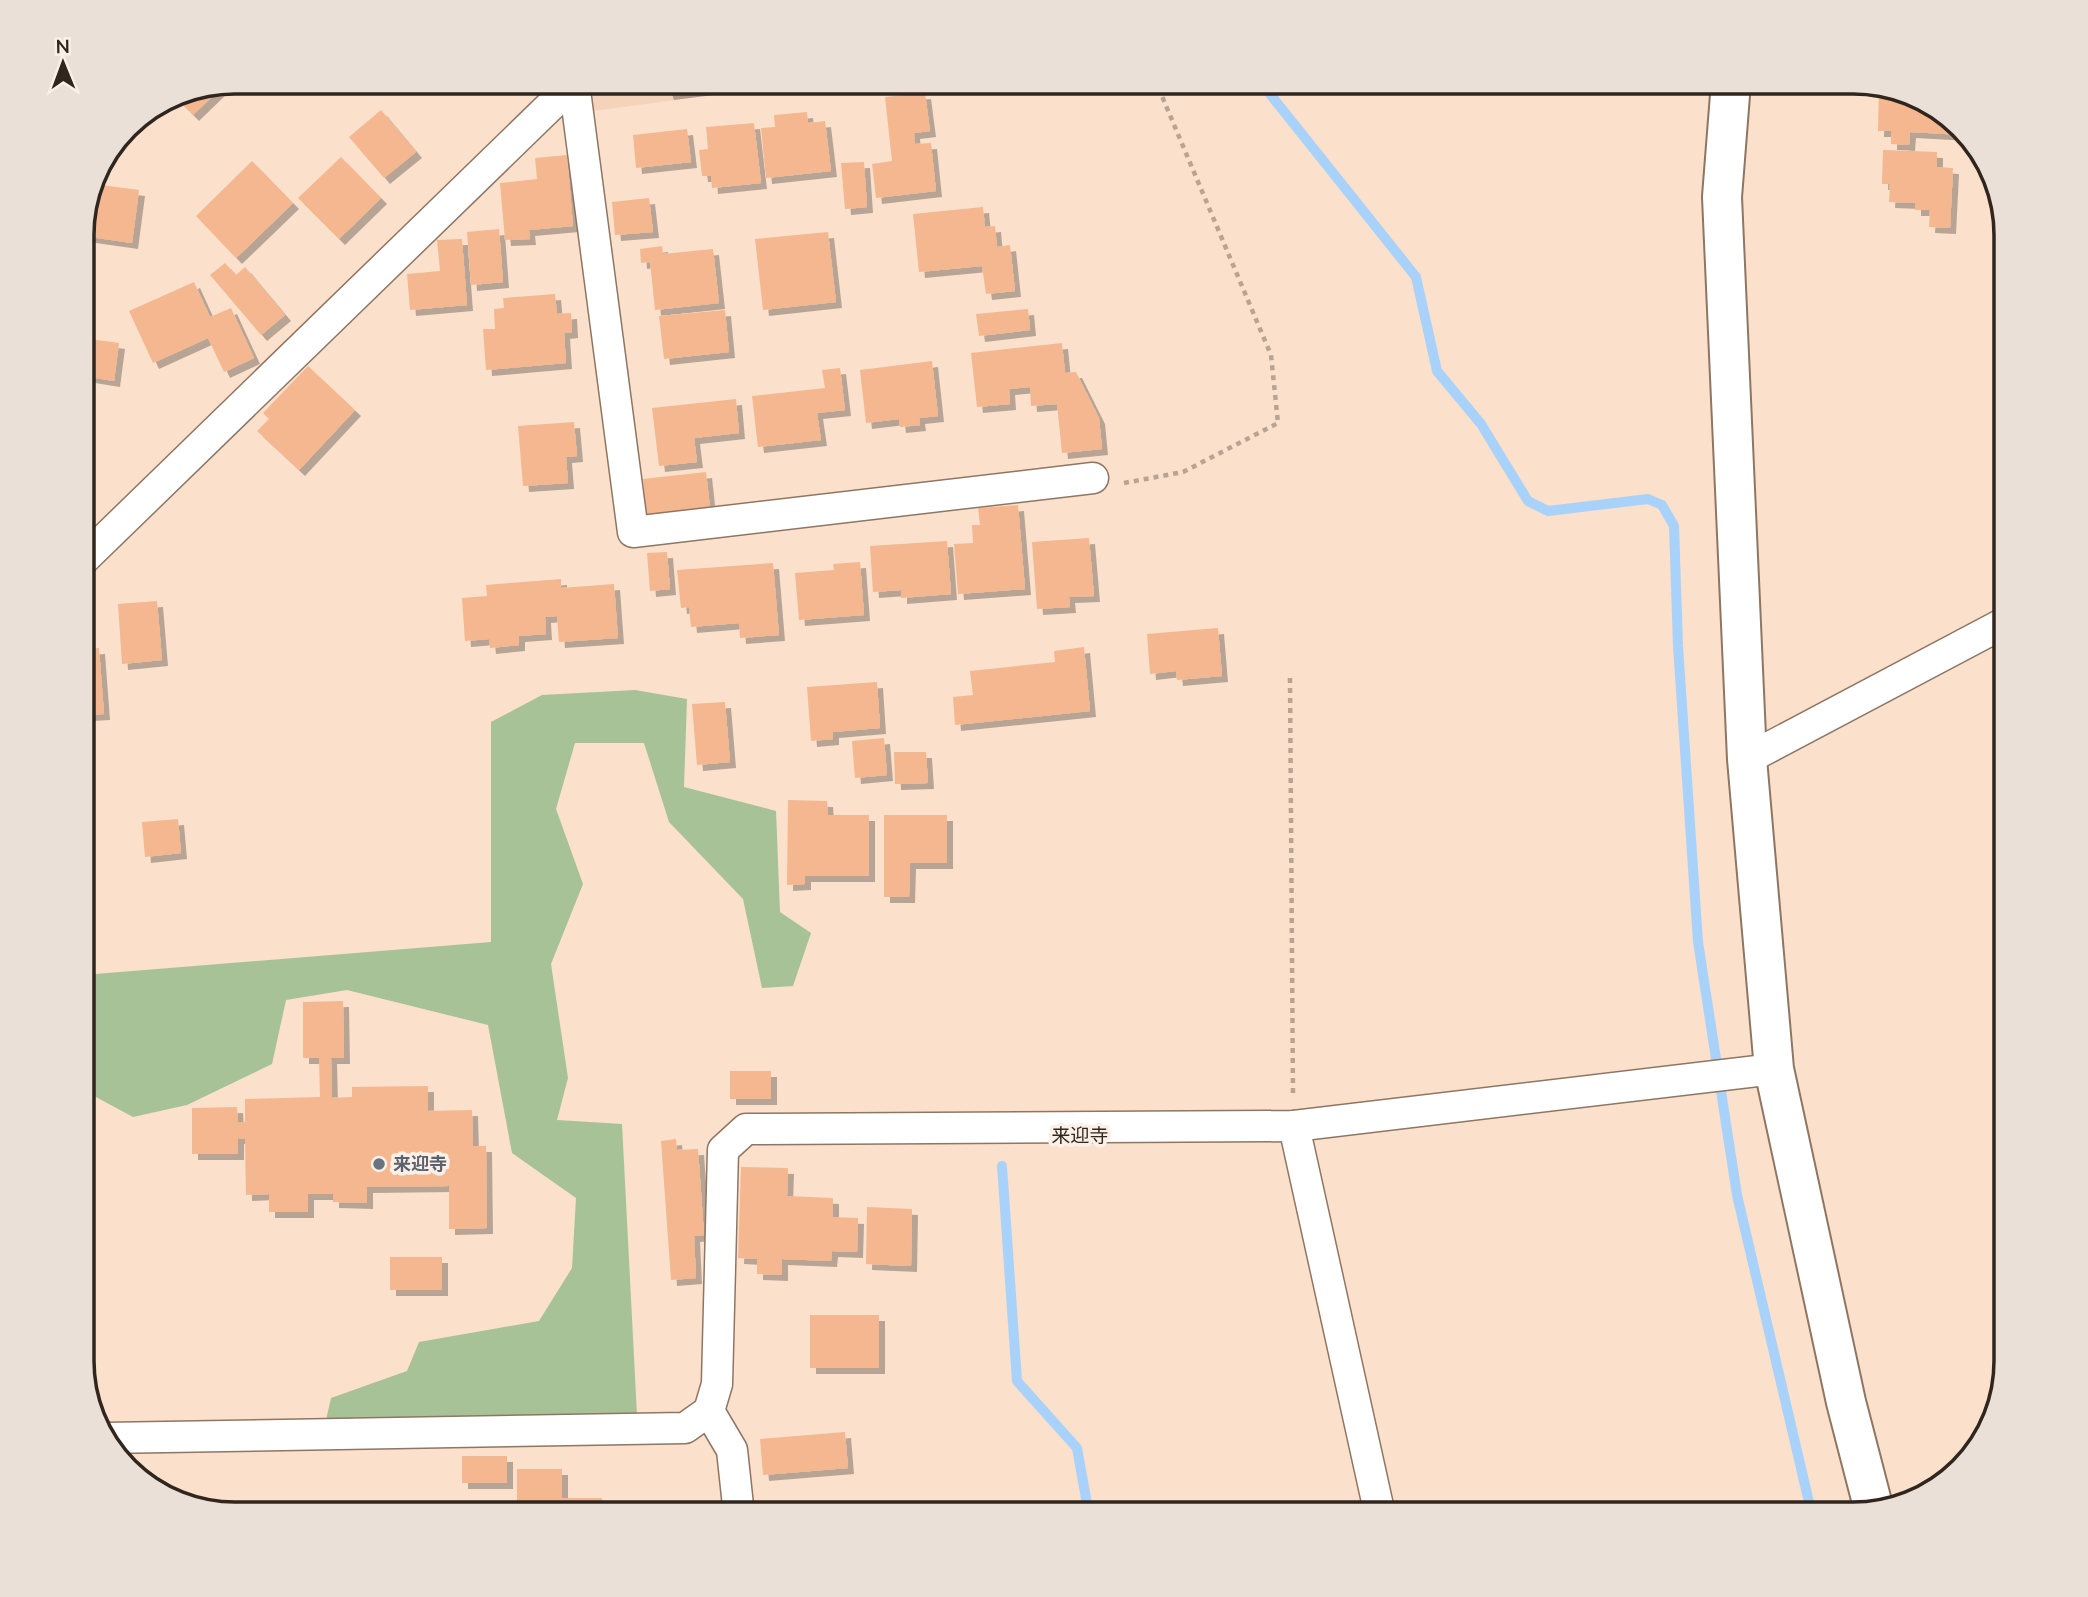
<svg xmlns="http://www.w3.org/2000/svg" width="2088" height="1597" font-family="'Nunito Sans','Noto Sans JP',sans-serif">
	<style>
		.built { fill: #f5d3bb }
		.green { fill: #a6c296 }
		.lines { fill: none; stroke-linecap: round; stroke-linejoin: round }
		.stream { stroke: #a9d2fb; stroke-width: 10 }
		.building { fill: #f5b78f; filter: url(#shadow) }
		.street-casing { stroke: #8e7664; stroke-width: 33 }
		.secondary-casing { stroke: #8e7664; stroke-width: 42 }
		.path { stroke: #b9a493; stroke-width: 4.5; stroke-dasharray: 5 5; stroke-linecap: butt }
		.street { stroke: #fff; stroke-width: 30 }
		.secondary { stroke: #fff; stroke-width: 38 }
		.worship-dot { fill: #6b7280; stroke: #fbf0e8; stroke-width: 2.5 }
		.labels { text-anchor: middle; stroke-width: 7; stroke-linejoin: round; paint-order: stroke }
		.worship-label { font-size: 18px; font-weight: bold; fill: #5b616d; stroke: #fbf0e8; text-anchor: start }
		.neighbourhood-label { font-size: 19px; fill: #30261e; stroke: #fbf0e8 }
		.rim { fill: none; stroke: #30261e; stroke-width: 3.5 }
	</style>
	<defs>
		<filter id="shadow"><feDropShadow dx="6" dy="6" stdDeviation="0" flood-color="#0004"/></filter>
	</defs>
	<rect width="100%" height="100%" fill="#fbe0cb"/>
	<path class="built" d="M591,82H810L593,111Z"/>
	<path class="green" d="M635,690L687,699L684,787L776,811L780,912L811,933L793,986L762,988L743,899L669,822L644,743H575L556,809L583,884L551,964L568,1078L557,1120L622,1124L637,1415L326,1420L331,1398L407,1371L419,1342L539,1321L572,1268L576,1198L512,1153L488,1025L347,990L286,1000L272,1064L187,1105L133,1117L83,1090V975L491,942V722L542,695Z"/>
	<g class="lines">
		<g class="stream">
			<path d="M1266,82L1270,94L1416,277L1437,371L1481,424L1528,501L1548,511L1648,499L1662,505L1674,526L1678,646L1698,942L1737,1195L1812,1515"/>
			<path d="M1002,1166L1017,1381L1077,1448L1089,1515"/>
		</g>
	</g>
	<g class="building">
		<path d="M664,82H747V84L668,94Z"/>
		<path d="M225,84L193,115L174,96L177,94Z"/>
		<path d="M1879,91L1946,114L1963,135L1910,132L1909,145L1891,144V131H1878Z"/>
		<path d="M925,93L930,131L914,133L915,144L931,143L936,191L876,198L872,164L892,161L885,97Z"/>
		<path d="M381,110L416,152L384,178L349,137Z"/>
		<path d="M807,112L808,123L825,121L831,171L766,178L761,128L775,127L774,115Z"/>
		<path d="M754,123L761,183L712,188L711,176H702L699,150L708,149L706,127Z"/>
		<path d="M687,129L691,162L636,168L633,135Z"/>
		<path d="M1883,150L1937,152V167L1953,168L1950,228L1929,227L1930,210H1915V203L1889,202L1890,184H1882Z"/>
		<path d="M567,155L573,226L529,230L530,239L505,240L500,183L537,179L535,158Z"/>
		<path d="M341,157L381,198L339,239L298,198Z"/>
		<path d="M252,161L293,203L236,258L196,216Z"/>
		<path d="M864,162L867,207L845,209L841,163Z"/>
		<path d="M94,184L139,190L132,243L83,236Z"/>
		<path d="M649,198L653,232L615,235L612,202Z"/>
		<path d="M983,207L985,227L995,226L997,247L1010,245L1015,291L986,294L982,266L919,272L913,214Z"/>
		<path d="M499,229L503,282L471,285L467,232Z"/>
		<path d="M828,232L836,302L763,310L755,239Z"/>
		<path d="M462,239L467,305L410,310L407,274L440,271L437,240Z"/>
		<path d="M662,246L663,254L713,249L719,303L655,310L650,262L641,263L640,249Z"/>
		<path d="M225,263L236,275L245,267L285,315L261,335L210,275Z"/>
		<path d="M194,282L210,317L231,308L254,358L224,372L208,338L153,363L129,311Z"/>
		<path d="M555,294L557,314L571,313L572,332L564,333L566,363L486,370L483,329H495L494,309L504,308L503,298Z"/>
		<path d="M1028,309L1030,330L979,336L976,314Z"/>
		<path d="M725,310L729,352L664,359L659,316Z"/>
		<path d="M83,338L119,343L114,381L83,376Z"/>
		<path d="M1062,343L1065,373L1076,372L1099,418L1102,449L1062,453L1057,404L1031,406L1030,387L1009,389L1010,404L977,407L971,353Z"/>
		<path d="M932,361L938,416L919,418L920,425L900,427L899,419L866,423L860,370Z"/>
		<path d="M308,366L355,410L299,470L257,431L269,419L263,413Z"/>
		<path d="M840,368L845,410L817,413L821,440L758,447L752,396L825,388L822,370Z"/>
		<path d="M736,399L739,433L694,438L697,462L659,466L652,408Z"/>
		<path d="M574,422L577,456L566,457L568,483L523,486L518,426Z"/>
		<path d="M706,472L710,508L646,515L643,479Z"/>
		<path d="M2006,503V529H2005L1997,506Z"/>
		<path d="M1018,505L1025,589L958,594L954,544L973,543L972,525H980L978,508Z"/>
		<path d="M1089,538L1094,596L1069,597L1070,607L1037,609L1032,542Z"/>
		<path d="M947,541L951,594L901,598V590L873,592L870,546Z"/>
		<path d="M667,552L670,589L650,591L647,553Z"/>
		<path d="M860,562L864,615L799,620L795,573L834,570L833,564Z"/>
		<path d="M773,563L779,635L740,638L739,623L691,627L689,607L681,608L677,570Z"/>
		<path d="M561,579V588L614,584L618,638L559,642L557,616L545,617L546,634L519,636V645L490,648L489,639L465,641L462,598L487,596L486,585Z"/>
		<path d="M157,601L162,660L122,664L118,604Z"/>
		<path d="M1218,628L1222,676L1177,680L1176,671L1150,674L1147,634Z"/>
		<path d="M1084,647L1090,711L955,725L953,697L973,695L970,671L1055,662L1054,651Z"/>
		<path d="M99,648L104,714L87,715V725L83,726V649Z"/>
		<path d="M877,682L880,728L833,732V739L811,741L807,687Z"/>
		<path d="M725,702L730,762L697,765L692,704Z"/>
		<path d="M884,738L887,775L855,778L852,741Z"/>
		<path d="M894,752H926L928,783L895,784Z"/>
		<path d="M788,800L827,801L828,815H869V876H805V884L787,885Z"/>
		<path d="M884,815H947V863H910L909,897H884Z"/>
		<path d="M178,819L181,853L145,857L142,822Z"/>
		<path d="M343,1001L344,1058H331L332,1098L352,1097V1087L428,1086V1111L472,1110L473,1146H486L487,1228L449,1229V1186L367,1187V1203L333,1202V1194H308V1212H269V1194L246,1195L245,1139L238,1138V1154H192V1108L237,1107L238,1122H245V1099L320,1097L319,1058H303V1002Z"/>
		<rect x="730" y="1071" width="41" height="28"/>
		<path d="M676,1139L677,1150L698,1149L704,1235L694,1236L696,1278L671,1280L661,1141Z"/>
		<path d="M741,1167L788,1168L787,1196L833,1198V1217L858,1218L857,1252L832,1251L831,1261L782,1259V1275L757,1274V1259L738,1258Z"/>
		<path d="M867,1207L912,1209L911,1266L866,1264Z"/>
		<rect x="390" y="1257" width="52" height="33"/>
		<rect x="810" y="1315" width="69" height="53"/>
		<path d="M845,1432L848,1468L763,1475L760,1439Z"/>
		<rect x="462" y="1456" width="45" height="27"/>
		<path d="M517,1469H562V1498H602V1515H517Z"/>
		<path d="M416,1505H447V1511H498V1515H416Z"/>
	</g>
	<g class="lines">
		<g class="street-casing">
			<g id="street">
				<path d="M574,83L633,532L1093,478"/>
				<path d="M83,560L575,82"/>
				<path d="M1747,759L2006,622"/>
				<path d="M1294,1126L1380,1515"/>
				<path d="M709,1411L732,1450L739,1515"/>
				<path d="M105,1438L685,1428L709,1411L717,1384L723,1150L746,1129L1294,1126L1774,1069"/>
			</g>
		</g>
		<g class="secondary-casing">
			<path id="secondary" d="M1731,82L1722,197L1747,759L1774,1069L1846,1402L1874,1510"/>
		</g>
		<g class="path">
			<path d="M1124,483L1183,472L1278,423L1271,355L1156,82"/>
			<path d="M1290,678L1293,1093"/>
		</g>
		<use href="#street" class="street"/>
		<use href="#secondary" class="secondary"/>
	</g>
	<circle class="worship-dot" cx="379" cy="1164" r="7"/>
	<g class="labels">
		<g class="worship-label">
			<text x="393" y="1170">来迎寺</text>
		</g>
		<g class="neighbourhood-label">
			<text x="1080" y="1142">来迎寺</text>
		</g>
	</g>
	<path d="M0 0H2088V1597H0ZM235 94H1853A141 141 0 0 1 1994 235V1361A141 141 0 0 1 1853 1502H235A141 141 0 0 1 94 1361V235A141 141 0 0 1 235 94Z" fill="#ebe0d8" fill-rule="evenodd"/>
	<path class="rim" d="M235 94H1853A141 141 0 0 1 1994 235V1361A141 141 0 0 1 1853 1502H235A141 141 0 0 1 94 1361V235A141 141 0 0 1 235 94Z"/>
	<g transform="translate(63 63) rotate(359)" stroke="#fbf0e8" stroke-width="5" paint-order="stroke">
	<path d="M0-5L12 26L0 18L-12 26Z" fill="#30261e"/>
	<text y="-10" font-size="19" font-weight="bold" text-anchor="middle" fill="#30261e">N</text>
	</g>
</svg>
